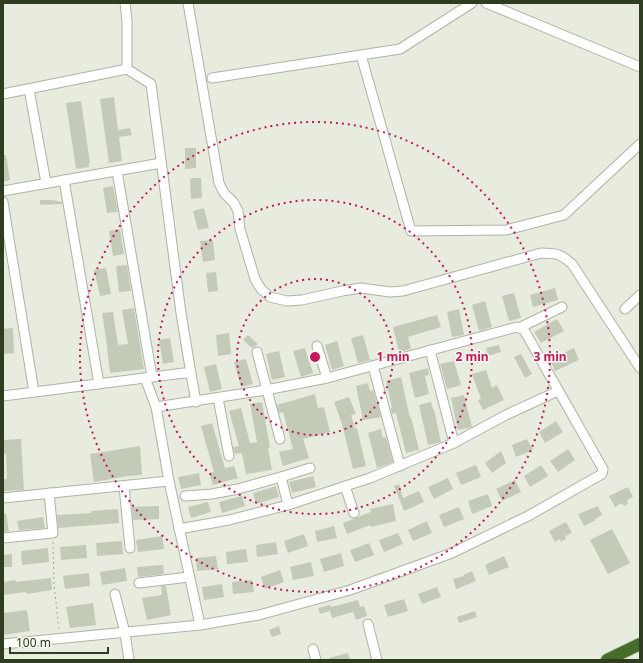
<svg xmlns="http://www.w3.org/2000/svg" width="643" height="663" font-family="'Noto Sans',sans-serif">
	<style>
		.building { fill: #c3cab8 }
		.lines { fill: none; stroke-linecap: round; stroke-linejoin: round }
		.minor-casing { stroke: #acb4a2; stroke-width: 11 }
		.highway-casing { stroke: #c4c9c0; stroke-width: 14 }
		.path { stroke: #99b27d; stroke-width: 1; stroke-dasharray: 2 3; stroke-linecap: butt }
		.minor { stroke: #fff; stroke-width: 9 }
		.highway { stroke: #456c29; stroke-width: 12 }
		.ring { fill: none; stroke: #c2185b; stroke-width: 2; stroke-dasharray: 2 4 }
		.centre { fill: #c2185b; stroke: #f6f8f0; stroke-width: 2 }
		.ring-label { font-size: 12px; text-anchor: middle; font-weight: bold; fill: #c2185b; stroke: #f6f8f0; stroke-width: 3; stroke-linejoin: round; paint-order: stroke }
	</style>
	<rect width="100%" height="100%" fill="#e8ecdf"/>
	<g class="building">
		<path d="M114,97L118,130L130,128L132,135L119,137L122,161L109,163L100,99Z"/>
		<path d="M81,101L90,163H89V167L76,169L66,103Z"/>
		<path d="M185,148H196V168L185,169Z"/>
		<path d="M3,155H6L10,180L3,182Z"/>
		<path d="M194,178H201L202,198L191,199L190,179Z"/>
		<path d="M113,186L118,212L107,213L103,188Z"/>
		<path d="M40,200H52L62,202V204L40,205Z"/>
		<path d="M204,208L209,228L198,230L193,211Z"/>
		<path d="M120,229L124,254L113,256L109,231Z"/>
		<path d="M213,240L215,260L203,262L200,241Z"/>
		<path d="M127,265L131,291L119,292L116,266Z"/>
		<path d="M106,268L111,294L100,296L94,270Z"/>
		<path d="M216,272L218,291L208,292L206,273Z"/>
		<path d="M555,288L558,300L533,307L530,295Z"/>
		<path d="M514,293L521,318L509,321L502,296Z"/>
		<path d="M485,301L492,327L479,331L472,305Z"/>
		<path d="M134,308L144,369L110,373L106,338L102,313L113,312L118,345L128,344L122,310Z"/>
		<path d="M459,309L464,335L452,337L447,312Z"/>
		<path d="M437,315L441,327L408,337L411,349L399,352L393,327Z"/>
		<path d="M557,319L564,331L541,343L534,332Z"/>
		<path d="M13,328L14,353L3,354V329Z"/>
		<path d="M229,333L231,354L218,356L216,335Z"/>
		<path d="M248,335L258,344L252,348L243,340Z"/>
		<path d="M363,335L370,360L358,363L351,338Z"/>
		<path d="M170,338L174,362L163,364L159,340Z"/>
		<path d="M337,341L344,366L332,370L325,345Z"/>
		<path d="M499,345L501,352L488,356L486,348Z"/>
		<path d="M305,348L313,373L301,377L293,351Z"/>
		<path d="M574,348L579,360L555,371L550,359Z"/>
		<path d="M279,351L285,377L272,380L266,354Z"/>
		<path d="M521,354L532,374L525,378L514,357Z"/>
		<path d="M246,359L253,384L241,387L234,362Z"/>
		<path d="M454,361L461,385L447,389L440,364Z"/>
		<path d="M216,364L222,389L210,392L204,367Z"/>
		<path d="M428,368L429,375L425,376L429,394L415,398L409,373Z"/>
		<path d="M486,370L492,388L497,385L504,400L483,410L478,400L481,399L472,374Z"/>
		<path d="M401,377L410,418L411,417L419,450L406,453L396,413L392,414L391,408H392L386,381Z"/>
		<path d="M368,383L370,391L373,390L381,417L363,420L356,386Z"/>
		<path d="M315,394L318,408L324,407L330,432L303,439L309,458L283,466L279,452L293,449L283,412L279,413L277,405Z"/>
		<path d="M464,395L472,427L458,430L451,398Z"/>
		<path d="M349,397L356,414L351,415L355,428H357L366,466L353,469L342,424L334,402Z"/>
		<path d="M262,402L270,447L268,448L272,470L246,474L242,454H241L240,453L235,454L233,447L239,446L229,411L241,408L250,443L257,442L250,404Z"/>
		<path d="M431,402L433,410L434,409L441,442L428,445L419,405Z"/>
		<path d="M556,421L563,432L545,443L539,432Z"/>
		<path d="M212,423L225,468L234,466L238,478L213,485L209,473L214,472L201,426Z"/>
		<path d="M381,429L383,438L386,437L393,462L377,468L368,433Z"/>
		<path d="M21,439L24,490L3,491V479H7L6,454H3V440Z"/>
		<path d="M527,439L533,450L516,457L512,445Z"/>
		<path d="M140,446L142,475L128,476L94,482L90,454Z"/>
		<path d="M568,449L575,460L558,472L550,461Z"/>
		<path d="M501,451L506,463L492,473L485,463Z"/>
		<path d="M476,465L481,477L461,485L456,473Z"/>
		<path d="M540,466H542L548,476L530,487L524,476Z"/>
		<path d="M199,473L201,485L181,489L178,477Z"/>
		<path d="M313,476L316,487L292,493L289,482Z"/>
		<path d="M448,478L453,489L434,499L428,487Z"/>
		<path d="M515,480L521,492L502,501L496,489Z"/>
		<path d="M399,484L403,498L419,491L424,502L404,511L394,486Z"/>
		<path d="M276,486L279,497L256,504L253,493Z"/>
		<path d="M628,487L633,497L627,500L628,504L624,506L622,503L615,507L609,496Z"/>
		<path d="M488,494L492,506L472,514L468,501Z"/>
		<path d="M242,496L245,506L222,513L219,502Z"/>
		<path d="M208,502L211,512L191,518L188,507Z"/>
		<path d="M393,504L396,521L371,527L370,525L347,534L343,523L371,512L370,509Z"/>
		<path d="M159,506V519L133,520L132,507Z"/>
		<path d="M598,506L602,515L595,519L596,520L584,526L578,514Z"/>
		<path d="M459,507L464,519L444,527L439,515Z"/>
		<path d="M118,509L119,523L58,528L57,515L91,513V511Z"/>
		<path d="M6,513L9,531L3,532V514Z"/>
		<path d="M43,517L45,528L19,530L17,521Z"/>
		<path d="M427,521L432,533L413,541L408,530Z"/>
		<path d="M566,522L572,533L565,536L566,539L561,542L560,539L555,542L549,531Z"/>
		<path d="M334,526L337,538L317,542L315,531Z"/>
		<path d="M612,529L630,563L608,574L590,540Z"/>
		<path d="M398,533L403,544L384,552L379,540Z"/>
		<path d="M304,534L308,546L288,553L284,541Z"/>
		<path d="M162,536L164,549L138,552L136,540Z"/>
		<path d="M122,541L123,554L97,556L96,543Z"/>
		<path d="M276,542L278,554L257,557L256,545Z"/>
		<path d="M369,543L374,555L355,562L350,550Z"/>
		<path d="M86,545L87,558L61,560L60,547Z"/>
		<path d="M48,548L49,562L22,565L21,551Z"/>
		<path d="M246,549L248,562L227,564L226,552Z"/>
		<path d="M341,553L344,566L324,572L320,559Z"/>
		<path d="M12,554V567H3V555Z"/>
		<path d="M216,556L218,569L197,571L196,558Z"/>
		<path d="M504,556L509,567L489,575L485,565Z"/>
		<path d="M311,562L314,576L293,580L290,567Z"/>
		<path d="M163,565L164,574L138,577L137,567Z"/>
		<path d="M125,568L127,581L102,585L100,572Z"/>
		<path d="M280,570L284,582L265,589L261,577Z"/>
		<path d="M472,571L476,581L456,589L453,579L464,576L463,575Z"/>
		<path d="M89,573L90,586L65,589L63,576Z"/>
		<path d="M51,578L52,590L27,594L26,592L3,595V582L15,580L16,582Z"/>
		<path d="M252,580L254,592L233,594L232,582Z"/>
		<path d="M222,584L224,597L204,600L202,587Z"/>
		<path d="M161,586H166L171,615L147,620L142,598L162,595Z"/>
		<path d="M437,587L441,597L422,604L418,594Z"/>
		<path d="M404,599L408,611L388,617L384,605Z"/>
		<path d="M358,600L360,607L364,606L367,616L356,620L353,612L332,618L330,611L320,614L318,608L330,605L331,607Z"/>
		<path d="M93,603L96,625L70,628L66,607Z"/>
		<path d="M27,610L30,631L3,635V613Z"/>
		<path d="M475,611L477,617L459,623L457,617Z"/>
		<path d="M279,626L281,634L272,637L269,630Z"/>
		<path d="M348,653L350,660H329V658Z"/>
	</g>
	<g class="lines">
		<g class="minor-casing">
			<g id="minor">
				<path d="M125,3L127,21V69"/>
				<path d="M188,3L219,183L224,193L234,203L238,211L240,229L255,279L261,289L270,297L287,301L302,300L342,291L361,288L390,292L403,291L541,253C556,253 561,254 572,264L640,368"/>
				<path d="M486,3L640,67"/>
				<path d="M361,55L411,231L506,230L564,215L640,144"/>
				<path d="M212,78L400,49L472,3"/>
				<path d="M29,89L46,183"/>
				<path d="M3,94L127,69L151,84L181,313L191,374"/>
				<path d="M117,171L152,377"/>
				<path d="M64,180L99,384"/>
				<path d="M3,191L161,163"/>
				<path d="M3,202L34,392"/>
				<path d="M625,309L640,295"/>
				<path d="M521,327L562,307"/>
				<path d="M317,346L327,378"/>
				<path d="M430,350L454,443"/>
				<path d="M257,352L280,439"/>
				<path d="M373,366L400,466"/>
				<path d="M145,378L156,407L169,481"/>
				<path d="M3,396L184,373L191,374L196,402"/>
				<path d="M218,398L229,456"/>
				<path d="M156,407L266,390L327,378L517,327L524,330L603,469L602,474L528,516L452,553L350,590L259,615L200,625"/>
				<path d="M124,486L130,548"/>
				<path d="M345,486L354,513"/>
				<path d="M185,496L212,494L238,489L281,477"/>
				<path d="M3,498L169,481L200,625L3,644"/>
				<path d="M288,505L281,477L310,468"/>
				<path d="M179,529L229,520L288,505L370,478L454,443L506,415L558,391"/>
				<path d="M3,538L53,533L49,493"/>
				<path d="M139,583L189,577"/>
				<path d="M115,594L125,633L129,660"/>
				<path d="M368,624L377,660"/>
				<path d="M313,649L316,660"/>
			</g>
		</g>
		<g class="highway-casing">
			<path id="highway" d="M607,660L640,644"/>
		</g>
		<path class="path" d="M53,542L54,584L59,630"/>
		<use href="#minor" class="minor"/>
		<use href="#highway" class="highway"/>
	</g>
	<g class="ring">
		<circle cx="315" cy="357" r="78"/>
		<circle cx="315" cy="357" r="157"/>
		<circle cx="315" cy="357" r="235"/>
	</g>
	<circle cx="315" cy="357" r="6" class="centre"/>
	<g class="ring-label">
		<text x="393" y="361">1 min</text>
		<text x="472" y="361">2 min</text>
		<text x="550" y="361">3 min</text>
	</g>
	<rect width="643" height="663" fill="none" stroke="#2e3d1f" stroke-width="8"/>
	<path d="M10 647v6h98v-6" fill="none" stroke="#2e3d1f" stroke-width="2"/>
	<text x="16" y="647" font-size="12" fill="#2e3d1f" stroke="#f6f8f0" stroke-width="3" paint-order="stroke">100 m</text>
</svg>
